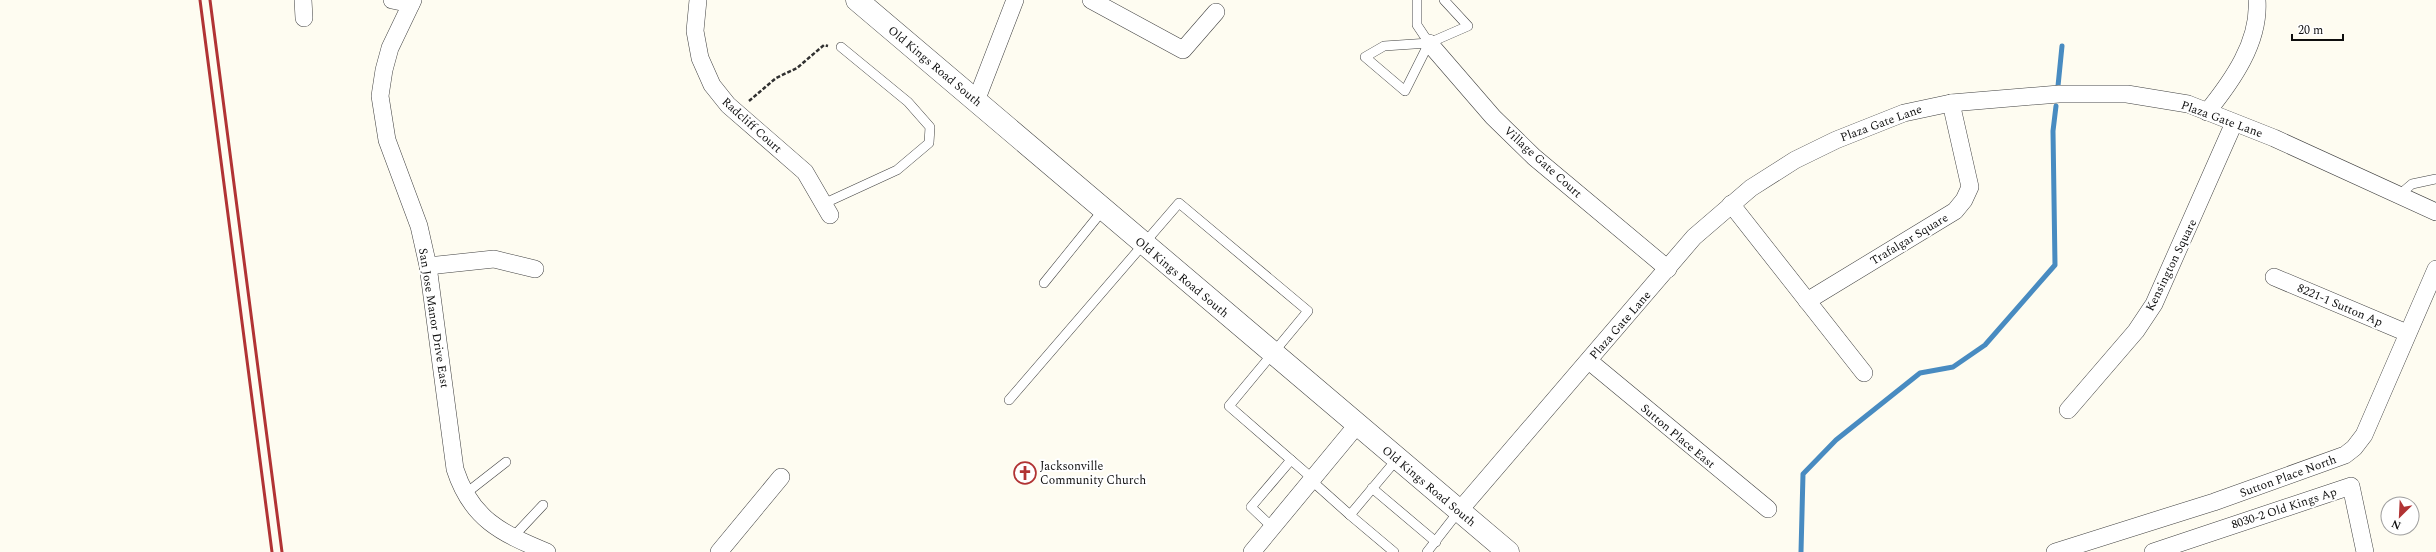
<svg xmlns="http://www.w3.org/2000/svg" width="2436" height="552" font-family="Spectral,serif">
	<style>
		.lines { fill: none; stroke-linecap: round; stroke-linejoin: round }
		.stream { stroke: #488bc1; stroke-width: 5 }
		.service-casing { stroke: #414141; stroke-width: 10 }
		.minor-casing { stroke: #414141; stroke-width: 18 }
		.tertiary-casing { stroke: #414141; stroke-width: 23 }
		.path { stroke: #303030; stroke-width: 2.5; stroke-dasharray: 4 2; stroke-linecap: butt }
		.service { stroke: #fff; stroke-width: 9 }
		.minor { stroke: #fff; stroke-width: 17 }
		.tertiary { stroke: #fff; stroke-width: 22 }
		.rail { stroke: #b13334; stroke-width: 3 }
		.labels { text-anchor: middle; stroke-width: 4; stroke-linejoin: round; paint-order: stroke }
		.street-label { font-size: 12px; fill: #0e0e0e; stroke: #fff }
		.poi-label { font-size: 12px; fill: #0e0e0e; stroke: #fff; text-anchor: start }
	</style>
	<rect width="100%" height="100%" fill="#fefcf1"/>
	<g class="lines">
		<g class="stream">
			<path d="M2058,86L2062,46"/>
			<path d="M1801,552L1803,474L1836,440L1920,373L1953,367L1985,345L2055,265L2053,131L2056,106"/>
		</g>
		<g class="service-casing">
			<g id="service">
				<path d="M1417,0V25L1429,43"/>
				<path d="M1429,43L1405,91L1365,57L1384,46L1429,43L1468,26L1444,0"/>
				<path d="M2399,195L2412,184L2436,179"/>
				<path d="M823,204L897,170L929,143L930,127L908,102L841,47"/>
				<path d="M1044,283L1103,210"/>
				<path d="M1009,400L1179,203L1308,311L1229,406L1313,479"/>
				<path d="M1312,481L1350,515L1397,459"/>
				<path d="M1372,488L1436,542"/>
				<path d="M465,494L506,462"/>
				<path d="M1350,515L1394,552"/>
				<path d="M1273,528L1251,507L1291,460"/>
				<path d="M513,537L543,505"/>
				<path d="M1427,552L1459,511"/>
			</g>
		</g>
		<g class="minor-casing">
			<g id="minor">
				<path d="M303,0L304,18"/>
				<path d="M392,0L411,4"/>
				<path d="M413,0L390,48L384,70L380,96L387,140L419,226L428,266L455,469C471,519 501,533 547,552"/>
				<path d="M698,0L695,31L700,58L712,85L728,105L805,172L830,215"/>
				<path d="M1091,0L1183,50L1216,12"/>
				<path d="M1429,43L1493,117L1534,157L1668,269"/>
				<path d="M976,101L1015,0"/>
				<path d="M2207,112C2232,81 2260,42 2257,0"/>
				<path d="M1731,204L1864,373"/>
				<path d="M428,266L494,259L535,269"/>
				<path d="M2274,277L2407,333"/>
				<path d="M1807,301L1955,211L1964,200L1970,187L1951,103"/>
				<path d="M1589,361L1768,509"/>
				<path d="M2068,410L2136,331L2154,304L2234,123"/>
				<path d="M1459,511L1694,237L1751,188L1795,160L1836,140L1904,113L1951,103L2059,94H2127L2188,104L2274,138L2436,212"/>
				<path d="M719,552L781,477"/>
				<path d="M1252,552L1357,425"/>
				<path d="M2055,552L2214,502L2345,455L2354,448L2364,435L2436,269"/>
				<path d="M2153,552L2351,486L2365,552"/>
			</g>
		</g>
		<g class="tertiary-casing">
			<path id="tertiary" d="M857,0L1508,552"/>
		</g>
		<path class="path" d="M749,101L776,78L797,68L824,45L828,46"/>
		<use href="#service" class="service"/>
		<use href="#minor" class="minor"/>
		<use href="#tertiary" class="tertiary"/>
		<g class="rail">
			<path d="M200,0L272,552"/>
			<path d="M210,0L282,552"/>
		</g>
	</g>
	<defs>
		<g id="church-ring" transform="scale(1.15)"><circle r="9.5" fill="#fff" stroke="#b13334" stroke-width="1.5"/><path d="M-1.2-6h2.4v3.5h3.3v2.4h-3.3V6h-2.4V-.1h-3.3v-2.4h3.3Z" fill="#b13334"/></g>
	</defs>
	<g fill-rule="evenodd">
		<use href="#church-ring" x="1025" y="473"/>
	</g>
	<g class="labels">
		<g class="street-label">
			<text transform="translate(935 66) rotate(40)" y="4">Old Kings Road South</text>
			<text transform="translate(2222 119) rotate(20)" y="4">Plaza Gate Lane</text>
			<text transform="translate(1881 123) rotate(-20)" y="4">Plaza Gate Lane</text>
			<text transform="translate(752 125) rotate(42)" y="4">Radcliff Court</text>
			<text transform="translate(1543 162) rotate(42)" y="4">Village Gate Court</text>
			<text transform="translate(1909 239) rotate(-31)" y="4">Trafalgar Square</text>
			<text transform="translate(2171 265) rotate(-64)" y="4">Kensington Square</text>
			<text transform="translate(1182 277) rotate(40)" y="4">Old Kings Road South</text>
			<text transform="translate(2340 305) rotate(23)" y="4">8221-1 Sutton Ap</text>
			<text transform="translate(434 318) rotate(81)" y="4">San Jose Manor Drive East</text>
			<text transform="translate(1620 325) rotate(-49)" y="4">Plaza Gate Lane</text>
			<text transform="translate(1678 436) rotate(40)" y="4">Sutton Place East</text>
			<text transform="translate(2288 476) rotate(-20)" y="4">Sutton Place North</text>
			<text transform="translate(1429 486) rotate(40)" y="4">Old Kings Road South</text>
			<text transform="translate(2284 508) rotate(-18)" y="4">8030-2 Old Kings Ap</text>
		</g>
		<g class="poi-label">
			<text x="1040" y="470">Jacksonville<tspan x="1040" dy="14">Community Church</tspan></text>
		</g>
	</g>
	<g transform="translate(2400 516) rotate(204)"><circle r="19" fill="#ffffff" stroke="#9f9f9f"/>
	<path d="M0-3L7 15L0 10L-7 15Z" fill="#b13334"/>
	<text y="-6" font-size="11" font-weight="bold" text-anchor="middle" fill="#0e0e0e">N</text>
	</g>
	<path d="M2292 34v6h51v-6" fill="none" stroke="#0e0e0e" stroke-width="2"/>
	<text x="2298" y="34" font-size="12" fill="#0e0e0e" stroke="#ffffff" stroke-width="3" paint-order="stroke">20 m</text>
</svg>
